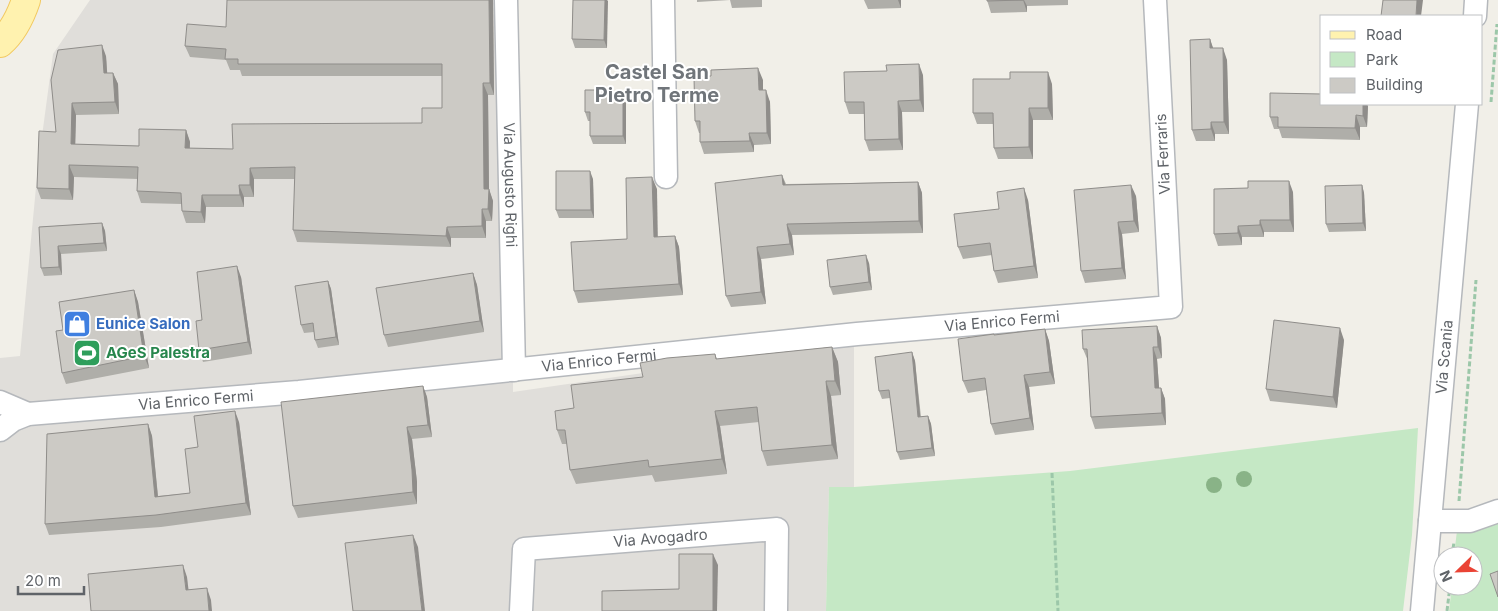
<svg xmlns="http://www.w3.org/2000/svg" width="1498" height="611" font-family="Inter,sans-serif">
	<style>
		.industrial { fill: #e0deda }
		.green { fill: #c5e8c5 }
		.lines { fill: none; stroke-linecap: round; stroke-linejoin: round }
		.minor-casing { stroke: #b5b8bc; stroke-width: 25 }
		.major-casing { stroke: #f2c960; stroke-width: 30 }
		.path { stroke: #9cc7a9; stroke-width: 3; stroke-dasharray: 5 2.5; stroke-linecap: butt }
		.minor { stroke: #fff; stroke-width: 22 }
		.major { stroke: #fff2af; stroke-width: 28 }
		.tree { fill: #89b387 }
		.wall { fill: #afaea9 }
		.shaded-wall { fill: #8f8d8a }
		.building { fill: #cccac5; stroke: #8f8d8a }
		.labels { text-anchor: middle; stroke-width: 4; stroke-linejoin: round; paint-order: stroke }
		.street-label { font-size: 15px; fill: #5f6368; stroke: #fff }
		.shop-label { font-size: 15px; font-weight: bold; fill: #366cbe; stroke: #fff; text-anchor: start }
		.leisure-label { font-size: 15px; font-weight: bold; fill: #27864d; stroke: #fff; text-anchor: start }
		.district-label { font-size: 20px; font-weight: bold; fill: #70757a; stroke: #fff }
	</style>
	<rect width="100%" height="100%" fill="#f1efe8"/>
	<path class="industrial" d="M90,0H512L513,392L732,360L854,337V487H829L826,611H0V358L20,356L38,166L53,54Z"/>
	<g class="green">
		<path d="M1418,428L1412,535L1403,611H826L829,487H854L1070,471Z"/>
		<path d="M1498,513V611H1449L1452,586H1473V556H1454L1458,522Z"/>
	</g>
	<g class="lines">
		<g class="minor-casing">
			<g id="minor">
				<path id="s1" d="M506,0L514,370"/>
				<path d="M663,0L666,177"/>
				<path d="M1475,16L1476,0"/>
				<path d="M0,402L28,414"/>
				<path id="s2" d="M0,430L13,420L28,414L299,392L857,334L1171,307L1155,0"/>
				<path d="M1430,521H1470L1498,511"/>
				<path id="s3" d="M521,611L524,549L777,529L776,611"/>
				<path id="s4" d="M1422,611L1467,104"/>
			</g>
		</g>
		<g class="major-casing">
			<path id="major" d="M0,43C13,32 21,15 26,0"/>
		</g>
		<g class="path">
			<path d="M1491,102L1497,24"/>
			<path d="M1052,473L1058,611"/>
			<path d="M1459,501L1476,280"/>
			<path d="M1452,556L1454,542"/>
			<path d="M1447,611L1450,586"/>
		</g>
		<use href="#minor" class="minor"/>
		<use href="#major" class="major"/>
	</g>
	<g class="tree">
		<circle cx="1244" cy="479" r="8"/>
		<circle cx="1214" cy="485" r="8"/>
	</g>
	<g class="wall">
		<path d="M493,0L494,95H488L489,189L493,201L492,221H486V238H451V247L297,242L293,230L295,179H254V197H244V207H206L205,223H186L182,211V204L141,203L137,191L138,179L74,177L73,200L41,199L37,188L56,132L51,80L106,56L107,73H113L118,84L119,114L76,115L75,144L139,146L186,130L190,142V148L233,149L422,123L442,108V76H242L240,70H230L226,60L190,57L185,46L226,27Z"/>
		<path d="M573,0H607V48H575L572,39Z"/>
		<path d="M697,0H762V7L732,8L730,0L697,2Z"/>
		<path d="M864,0H901V8L868,9Z"/>
		<path d="M987,0H1068V5L1027,6V12L991,13Z"/>
		<path d="M1210,39L1213,48L1227,60L1229,134H1215V141H1196L1192,130Z"/>
		<path d="M923,75L924,112H902L903,150L869,151L865,140L864,114H849L845,102Z"/>
		<path d="M763,80V90L770,102L771,144L754,145V152L704,154L700,142V133H699L695,121Z"/>
		<path d="M1052,84L1053,120H1033V159H998L994,148L993,124H977L973,113Z"/>
		<path d="M609,95L626,103V144H593L590,136V121H588L585,112Z"/>
		<path d="M1368,106L1367,127H1360V140L1282,138L1279,129H1274L1270,117Z"/>
		<path d="M782,175L786,184L918,182L922,193L923,233L792,235L794,255L761,259L766,304L731,307L726,296Z"/>
		<path d="M593,179L594,218H559L556,210Z"/>
		<path d="M1362,185L1364,193L1366,231L1329,232L1326,224Z"/>
		<path d="M657,189V237L675,236L679,247L683,295L578,303L574,291L627,239Z"/>
		<path d="M1293,192L1294,232H1264V237H1242V245L1218,246L1214,234Z"/>
		<path d="M1136,196L1139,232L1122,234L1126,279L1085,283L1081,271Z"/>
		<path d="M1028,200L1038,278L998,283L994,271L992,255L963,259L958,247L999,209Z"/>
		<path d="M102,223L105,231L107,251L61,254L62,275L44,276L41,268L39,227Z"/>
		<path d="M869,263L872,290L833,295L830,287Z"/>
		<path d="M473,273L477,285L484,332L388,347L384,335Z"/>
		<path d="M241,277L252,354L203,362L199,350L202,320Z"/>
		<path d="M328,281L331,289L339,345L318,348L315,340L314,332L304,333L301,325Z"/>
		<path d="M134,290L138,302L149,368L66,384L62,373L63,330Z"/>
		<path d="M1157,326L1161,338L1162,358L1157,359L1159,388H1161L1165,399L1166,425L1095,429L1091,417L1088,361L1083,349Z"/>
		<path d="M1045,329L1049,341L1055,384L1029,387L1034,430L995,435L991,424L986,390L968,393L963,381L994,335Z"/>
		<path d="M1344,340L1337,408L1270,401L1266,389Z"/>
		<path d="M832,347L838,362L841,395L831,396L838,459L767,466L762,451L759,422L720,426L727,474L655,482L652,475L576,484L570,470L567,444H562L557,430L574,408L643,377L715,354L717,359Z"/>
		<path d="M912,352L915,361L921,417L928,416L931,424L935,456L900,460L897,452L890,398L882,399L879,391Z"/>
		<path d="M423,386L427,397L432,437L412,439L417,482V504L298,518L293,506Z"/>
		<path d="M239,422L251,515L161,527L49,535L45,524L148,424L152,436L158,496L190,493L198,447Z"/>
	</g>
	<g class="shaded-wall">
		<path d="M489,0H493L494,95L490,83Z"/>
		<path d="M605,0H607L608,1L607,48L604,40Z"/>
		<path d="M898,0H901V8Z"/>
		<path d="M1023,0H1024L1027,6V12Z"/>
		<path d="M1417,0H1423L1421,16H1416Z"/>
		<path d="M1210,39L1214,51L1210,48Z"/>
		<path d="M102,45L106,56L108,85L104,73Z"/>
		<path d="M1223,48L1227,60L1229,134L1224,122Z"/>
		<path d="M919,64L923,75L924,112L920,100Z"/>
		<path d="M758,68L763,80V102L759,90Z"/>
		<path d="M1048,72L1052,84L1053,120L1048,108Z"/>
		<path d="M113,73L118,84L119,114L115,102Z"/>
		<path d="M483,83L488,95L489,189L493,201L492,221L488,209L484,189Z"/>
		<path d="M766,90L770,102L771,144L767,133Z"/>
		<path d="M623,95L626,103V144L623,136Z"/>
		<path d="M898,101L902,112L903,150L899,139Z"/>
		<path d="M72,103L76,115L75,155L71,144Z"/>
		<path d="M1363,104H1367L1368,106L1367,127L1363,116Z"/>
		<path d="M1029,108L1033,120V159L1029,147Z"/>
		<path d="M1356,115L1360,127V140L1355,128Z"/>
		<path d="M1211,122L1215,134V141L1211,129Z"/>
		<path d="M186,130L190,142L189,159L185,148Z"/>
		<path d="M749,133L754,145V152L750,141Z"/>
		<path d="M69,165L74,177L73,200L69,189Z"/>
		<path d="M250,168L254,179V197L250,185Z"/>
		<path d="M590,171L593,179L594,218L591,210Z"/>
		<path d="M782,175L786,187L783,185Z"/>
		<path d="M652,177L657,189L658,248L654,237Z"/>
		<path d="M1289,181L1293,192L1294,232L1290,220Z"/>
		<path d="M918,182L922,193L923,233L919,221Z"/>
		<path d="M239,185L244,197V207L240,195Z"/>
		<path d="M1131,185L1136,196L1139,232L1134,221Z"/>
		<path d="M1362,185L1364,193L1366,231L1363,223Z"/>
		<path d="M1024,188L1028,200L1038,278L1034,266Z"/>
		<path d="M202,195L206,207L205,223L201,212Z"/>
		<path d="M482,209L486,221V238L482,226Z"/>
		<path d="M1260,220L1264,232V237L1260,225Z"/>
		<path d="M1118,222L1122,234L1126,279L1122,268Z"/>
		<path d="M102,223L105,231L107,251L104,243Z"/>
		<path d="M787,224L792,235L794,255L790,244Z"/>
		<path d="M1238,226L1242,237V245L1238,233Z"/>
		<path d="M447,227L451,238V247L446,236Z"/>
		<path d="M675,236L679,247L683,295L679,284Z"/>
		<path d="M58,246L61,254L62,275L59,267Z"/>
		<path d="M757,247L761,259L766,304L761,292Z"/>
		<path d="M866,255L869,263L872,290L869,282Z"/>
		<path d="M237,266L241,277L252,354L248,342Z"/>
		<path d="M473,273L477,285L484,332L480,321Z"/>
		<path d="M328,281L331,289L339,345L336,337Z"/>
		<path d="M134,290L138,302L149,368L144,356Z"/>
		<path d="M1157,326L1161,338L1162,358L1158,347Z"/>
		<path d="M1340,328L1344,340L1337,408L1333,397Z"/>
		<path d="M1045,329L1049,341L1055,384L1050,372Z"/>
		<path d="M832,347L838,362L841,395L835,381Z"/>
		<path d="M1153,347L1157,359L1160,400L1155,388Z"/>
		<path d="M912,352L915,361L921,425L918,417Z"/>
		<path d="M1024,375L1029,387L1034,430L1030,418Z"/>
		<path d="M826,381L831,396L838,459L832,445Z"/>
		<path d="M423,386L427,397L432,437L428,425Z"/>
		<path d="M1161,388L1165,399L1166,425L1162,413Z"/>
		<path d="M235,411L239,422L251,515L246,503Z"/>
		<path d="M715,411L720,426L727,474L722,459Z"/>
		<path d="M928,416L931,424L935,456L932,448Z"/>
		<path d="M148,424L152,436L159,508L155,497Z"/>
		<path d="M407,427L412,439L417,482V504L413,492Z"/>
		<path d="M413,535L418,547L425,611H422Z"/>
		<path d="M713,554L718,565L717,611H713Z"/>
		<path d="M183,565L187,577L190,602L186,590Z"/>
		<path d="M207,588L211,600L212,611H209Z"/>
	</g>
	<g class="building">
		<path d="M227,0H489L490,83H483L484,189H489L488,209H482V226L447,227L446,236L293,230L295,167L250,168V185H239L240,195H202L201,212L182,211L181,193L137,191L138,167L69,165V189L37,188L39,131L56,132L51,80L58,50L102,45L104,73H113L115,102L72,103L71,144L139,146V129L186,130L185,148L233,149L232,124L422,123V108H442V64H238V59H225L226,49L185,46L187,24L226,27Z"/>
		<path d="M573,0H605L604,40L572,39Z"/>
		<path d="M987,0H1023L987,1Z"/>
		<path d="M1383,0H1417L1416,16H1381Z"/>
		<path d="M1210,39V48H1223L1224,122H1211V129L1192,130L1190,40Z"/>
		<path d="M919,64L920,100L898,101L899,139L865,140L864,102H845L844,72L887,71L886,65Z"/>
		<path d="M758,68L759,90H766L767,133H749L750,141L700,142V121H695L694,77L711,76V70Z"/>
		<path d="M1010,72H1048V108H1029V147L994,148L993,113H973V79H1010Z"/>
		<path d="M585,90H607V95H623V136H590V112H585Z"/>
		<path d="M1270,93L1322,94V104H1363V116L1356,115L1355,128L1278,127V117H1270Z"/>
		<path d="M556,171H590L591,210H556Z"/>
		<path d="M782,175L783,185L918,182L919,221L787,224L790,244L757,247L761,292L726,296L715,183Z"/>
		<path d="M652,177L654,237L675,236L679,284L574,291L571,242L627,239L626,178Z"/>
		<path d="M1248,181H1289L1290,220H1260V225L1238,226V233L1214,234V189L1248,188Z"/>
		<path d="M1131,185L1134,221L1118,222L1122,268L1081,271L1074,190Z"/>
		<path d="M1362,185L1363,223L1326,224L1325,186Z"/>
		<path d="M1024,188L1034,266L994,271L990,243L958,247L954,214L999,209L997,192Z"/>
		<path d="M102,223L104,243L58,246L59,267L41,268L39,227Z"/>
		<path d="M866,255L869,282L830,287L827,260Z"/>
		<path d="M237,266L248,342L199,350L196,321L202,320L197,272Z"/>
		<path d="M473,273L480,321L384,335L376,288Z"/>
		<path d="M328,281L336,337L315,340L313,323L301,325L295,286Z"/>
		<path d="M134,290L144,356L62,373L56,331L63,330L59,302Z"/>
		<path d="M1274,320L1340,328L1333,397L1266,389Z"/>
		<path d="M1157,326L1158,347H1153L1155,388H1161L1162,413L1091,417L1087,349H1083L1082,330Z"/>
		<path d="M1045,329L1050,372L1024,375L1030,418L991,424L985,378L963,381L958,339L994,334V335Z"/>
		<path d="M832,347L835,381H826L832,445L762,451L757,407L715,411L722,459L649,467L648,460L570,470L565,430H557L555,411L574,408L571,385L643,377L640,363L667,358L715,354L716,359Z"/>
		<path d="M912,352L918,417L928,416L932,448L897,452L889,390L879,391L875,357Z"/>
		<path d="M423,386L428,425L407,427L412,470L413,492L293,506L281,402Z"/>
		<path d="M235,411L246,503L156,515L45,524L47,434L148,424L155,497L190,493L185,449L198,447L194,416Z"/>
		<path d="M413,535L422,611H353L345,543Z"/>
		<path d="M679,554H713V611H602V591L679,589Z"/>
		<path d="M183,565L186,590L207,588L209,611H91L88,574Z"/>
		<path d="M1498,571V597L1490,574Z"/>
	</g>
	<defs>
		<g id="shop-square" transform="scale(1.4375)"><rect x="-9" y="-9" width="18" height="18" rx="4" fill="#3f7fe0" stroke="#fff"/><path d="M-5-2.5h2.3a2.7 3.5 0 0 1 5.4 0H5L5.5 6h-11ZM-1.5-2.5h3a1.5 2.3 0 0 0-3 0Z" fill="#fff"/></g>
		<g id="stadium-square" transform="scale(1.4375)"><rect x="-9" y="-9" width="18" height="18" rx="4" fill="#2e9e5b" stroke="#fff"/><path d="M0-5a6.5 5 0 1 0 0 10a6.5 5 0 1 0 0-10ZM-3.5-1.8h7v3.6h-7Z" fill="#fff"/></g>
	</defs>
	<g fill-rule="evenodd">
		<use href="#shop-square" x="77" y="324"/>
		<use href="#stadium-square" x="87" y="353"/>
	</g>
	<g class="labels">
		<g class="street-label">
			<text transform="translate(1163 154) rotate(-93)" y="5">Via Ferraris</text>
			<text dy="5" stroke="none"><textPath href="#s1" startOffset="185">Via Augusto Righi</textPath></text>
			<text dy="5" stroke="none"><textPath href="#s2" startOffset="1011">Via Enrico Fermi</textPath></text>
			<text dy="5" stroke="none"><textPath href="#s4" startOffset="255">Via Scania</textPath></text>
			<text dy="5" stroke="none"><textPath href="#s2" startOffset="606">Via Enrico Fermi</textPath></text>
			<text dy="5" stroke="none"><textPath href="#s2" startOffset="201">Via Enrico Fermi</textPath></text>
			<text dy="5" stroke="none"><textPath href="#s3" startOffset="199">Via Avogadro</textPath></text>
		</g>
		<g class="shop-label">
			<text x="96" y="329">Eunice Salon</text>
		</g>
		<g class="leisure-label">
			<text x="106" y="358">AGeS Palestra</text>
		</g>
		<g class="district-label">
			<text x="657" y="79">Castel San<tspan x="657" dy="23">Pietro Terme</tspan></text>
		</g>
	</g>
	<rect x="1320" y="15" width="162" height="90" fill="#ffffff" stroke="#bfc1c3"/>
	<rect x="1330" y="31" width="25" height="8" fill="#fff2af" stroke="#bfc1c3"/>
	<text x="1366" y="40" font-size="15" fill="#5f6368">Road</text>
	<rect x="1330" y="52" width="25" height="15" fill="#c5e8c5" stroke="#bfc1c3"/>
	<text x="1366" y="65" font-size="15" fill="#5f6368">Park</text>
	<rect x="1330" y="78" width="25" height="15" fill="#cccac5" stroke="#bfc1c3"/>
	<text x="1366" y="90" font-size="15" fill="#5f6368">Building</text>
	<g transform="translate(1458 571) rotate(247)"><circle r="24" fill="#ffffff" stroke="#bfc1c3"/>
	<path d="M0-4L9 19L0 12L-9 19Z" fill="#ea4335"/>
	<text y="-8" font-size="14" font-weight="bold" text-anchor="middle" fill="#5f6368">N</text>
	</g>
	<path d="M18 586v8h66v-8" fill="none" stroke="#5f6368" stroke-width="2.5"/>
	<text x="25" y="586" font-size="15" fill="#5f6368" stroke="#ffffff" stroke-width="4" paint-order="stroke">20 m</text>
</svg>
